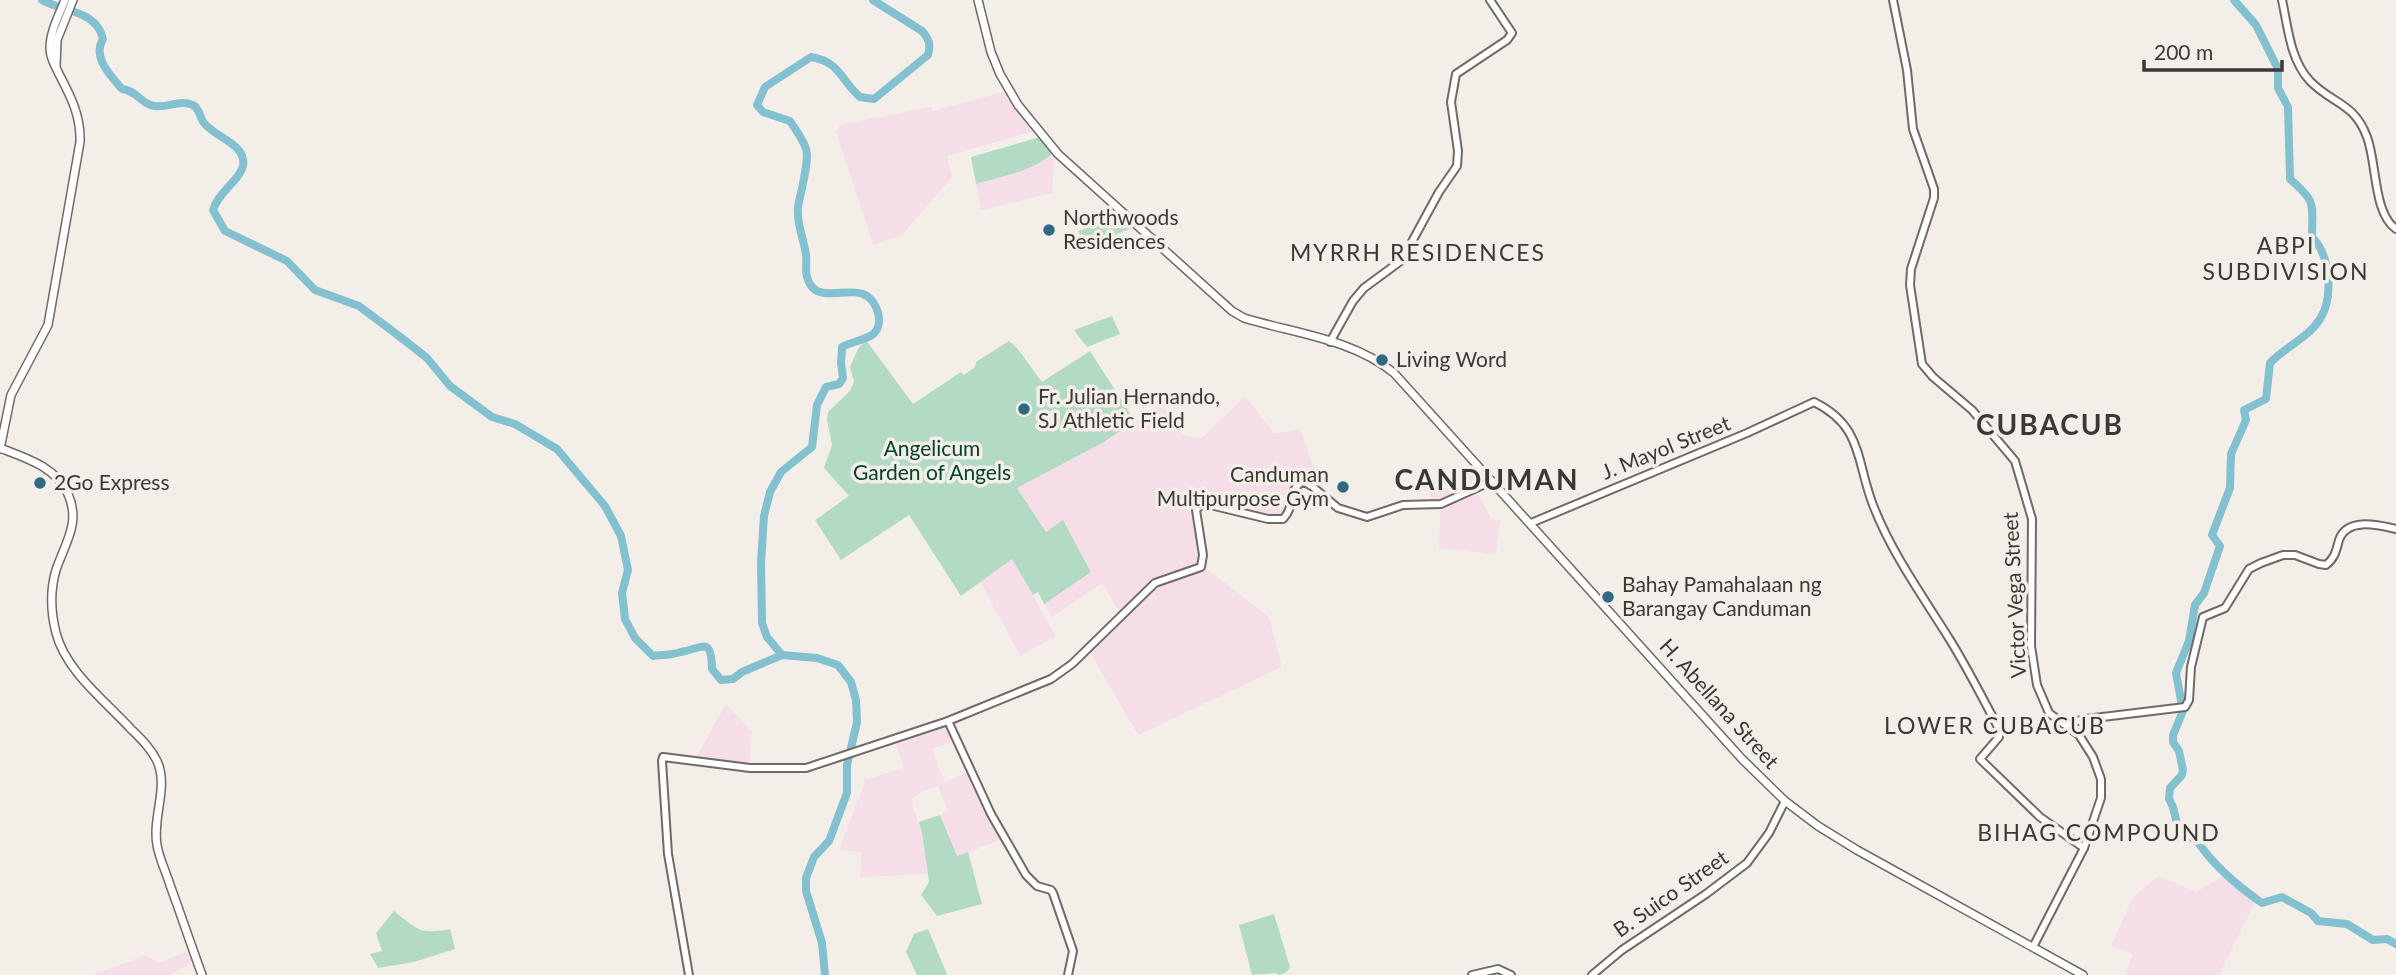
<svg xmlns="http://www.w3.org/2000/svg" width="2396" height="975" font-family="Lato,sans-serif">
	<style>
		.industrial { fill: #f6dee9 }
		.green { fill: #b3dbc3 }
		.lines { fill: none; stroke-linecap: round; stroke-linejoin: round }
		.river { stroke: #83c1d0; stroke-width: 8 }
		.tertiary-casing { stroke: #6f6a65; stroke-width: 10 }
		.secondary-casing { stroke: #6f6a65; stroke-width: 10 }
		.tertiary { stroke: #fff; stroke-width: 6 }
		.secondary { stroke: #fff; stroke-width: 7 }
		.poi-dot { fill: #2e6b82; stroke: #f4eee8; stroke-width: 2.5 }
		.labels { text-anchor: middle; stroke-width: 7; stroke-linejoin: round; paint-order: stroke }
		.poi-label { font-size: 21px; fill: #3b3936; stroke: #f4eee8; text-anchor: start }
		.street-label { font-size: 21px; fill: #3b3936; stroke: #f4eee8 }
		.park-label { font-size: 21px; fill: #014328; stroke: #f4eee8 }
		.neighbourhood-label { font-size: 23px; letter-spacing: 2px; fill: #3b3936; stroke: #f4eee8 }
		.district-label { font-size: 28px; font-weight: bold; letter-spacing: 2px; fill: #3b3936; stroke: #f4eee8 }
	</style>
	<rect width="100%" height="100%" fill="#f4eee8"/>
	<g class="industrial">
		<path d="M1007,91L1035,131L947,156L952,177L902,235L873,245L836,132L840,125L932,107V111Z"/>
		<path d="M1050,156L1054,160L1052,193L981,210L976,184L1035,166Z"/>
		<path d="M1245,396L1274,433L1301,430L1313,465V480L1303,478L1294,483L1289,491L1285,513L1276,516L1188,497L1199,553L1198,566L1152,580L1119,611L1102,583L1052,617L1044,604L1091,571L1063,520L1046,532L1017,488L1104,442L1161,403L1183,435L1202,438Z"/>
		<path d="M1472,466L1485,481L1455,496L1430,502L1431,488Z"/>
		<path d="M1477,492L1491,519L1500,520L1496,554L1439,548L1440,511Z"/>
		<path d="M1012,559L1056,636L1020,656L980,581Z"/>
		<path d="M1207,569L1269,617L1282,667L1138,735L1090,652L1147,596L1155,585L1169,578Z"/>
		<path d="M726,704L752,732L749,766L696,758Z"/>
		<path d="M948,725L956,740L932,749L945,783L969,771L991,821L1002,839L957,857L940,815L948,811L938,786L918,794L911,800L922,832L928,874L860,877L861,852L839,850L865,782L863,780L904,768L896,744Z"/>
		<path d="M2159,876L2196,892L2223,876L2255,902L2219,975H2125L2133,954L2111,946L2134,896Z"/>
		<path d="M190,950L193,962L169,975H93L146,955L158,963Z"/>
	</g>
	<g class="green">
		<path d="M1040,137L1052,154C1031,172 1002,176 976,184L971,157Z"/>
		<path d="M1121,217L1132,228L1087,246L1078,231Z"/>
		<path d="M1112,316L1120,334L1087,347L1074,330Z"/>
		<path d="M866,340L913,404L961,372L964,375L975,367L976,362L1009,341L1017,348L1042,382L1090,351L1135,421L1104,442L1017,488L1046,532L1063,520L1091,572L1044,604L1038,592L1033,595L1012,559L961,596L909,515L841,560L815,520L849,496L824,468L832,445L827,420L828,412L850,391L854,382L850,367L858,349Z"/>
		<path d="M940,815L957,856L968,852L982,904L937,916L921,895L929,882L922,832L919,822Z"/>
		<path d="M394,911C417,929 419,935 450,929L455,949L414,962L378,968L370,954L382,951L376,933Z"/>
		<path d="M1274,914L1290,967C1288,972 1283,975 1277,975V973L1252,975L1239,925Z"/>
		<path d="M928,929L947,974L946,975H917L906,952L914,934Z"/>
	</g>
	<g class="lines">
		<g class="river">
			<path d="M42,0C63,12 97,10 103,39C92,57 110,75 122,89C136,90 142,105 155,106C167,108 181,99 193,105C201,110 199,117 204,123C214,137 247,144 243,166C240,180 218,192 213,210L225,231L287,261L315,290L359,306L399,336L427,358L450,386L492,417L515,424L557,449L605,506L621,536L628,570L622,593L625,619L635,638L653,656C662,655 672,655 681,652C705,647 711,637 712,669L721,680L733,679L742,672L782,655"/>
			<path d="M2234,0L2256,25L2278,69V88L2288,107L2290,179C2317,203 2312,202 2312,237C2330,255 2334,297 2320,319C2308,338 2285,347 2270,363L2266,399L2244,410L2246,420L2231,454L2230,488L2212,535L2220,546L2204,593L2195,605L2189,641L2176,673L2183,711L2173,735V742L2179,751L2183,770L2182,775L2170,788L2169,799L2173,807L2179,832L2186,837L2195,838C2213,865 2235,884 2262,903L2282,897L2311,913L2318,921L2347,924L2373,940L2387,939L2396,944"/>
			<path d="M825,975L822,943L806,891V878L814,857L829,841L847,793V765L857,722L856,700L851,682L838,665L817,658L782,655L767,637L762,623L761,562L764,516L770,492L781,472L812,447L817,405L826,387L839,384L843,378L841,363L842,347C851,342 864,340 872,335C886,325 877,299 863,294C846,287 814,305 807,277C805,270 807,262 806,255C804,240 796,222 798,207C800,194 810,160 806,149C803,139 795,129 790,121L763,112L757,105L765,87L811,57C841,62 840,80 860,97L874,99L928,55C931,44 929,39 922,31L873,0"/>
		</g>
		<g class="tertiary-casing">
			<g id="tertiary">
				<path d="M1893,0L1907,70L1913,129L1934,189V198L1911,269L1910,285L1922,364L1933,377L1972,410L2015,461L2032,519L2031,646L2037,685L2049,713L2079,735L2093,757L2101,779V798L2084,848L2033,947"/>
				<path d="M2282,0C2288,27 2290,60 2310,81C2332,104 2354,102 2367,137C2377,163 2373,213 2396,229"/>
				<path d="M1330,342L1353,301L1364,288L1402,260L1439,192L1457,166L1458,151L1451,102L1456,74L1507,40L1512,33L1490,0"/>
				<path d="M1531,523L1747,433L1814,402C1863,426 1856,461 1873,505C1892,554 1922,595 1950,640C1968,669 1983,699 1999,729V737L1980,759L2040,817L2084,848"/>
				<path d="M948,721L991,814L1026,875L1037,886L1051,890L1053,893L1073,951L1068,975"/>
				<path d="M2064,724L2086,719L2185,707L2189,700L2191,667L2203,617L2225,608L2249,569L2261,563L2283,555H2295L2319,564L2326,565C2335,558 2336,551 2339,540C2347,517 2378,525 2396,529"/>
				<path d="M689,975L668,854L662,761L663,757L750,768H806L948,721L1051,679L1072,664L1155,583L1201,567L1203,555L1196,510L1201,505L1206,504L1268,519H1283C1296,506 1286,492 1303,481L1313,487L1338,508L1367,517L1403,505L1441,504L1492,481"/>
				<path d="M1472,975L1498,969L1511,975"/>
				<path d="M1592,975L1622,950L1706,894L1747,863L1769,833L1785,801"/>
			</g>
		</g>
		<g class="secondary-casing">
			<g id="secondary">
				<path d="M978,0L991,52L1000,74L1018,105L1058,154L1232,311L1244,318C1293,333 1353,339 1394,373L1742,759L1785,801L1818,826L1857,850L2083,975"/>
				<path d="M56,67L57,40L73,0"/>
				<path d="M0,448C26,458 56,467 68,494C81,523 65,543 56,570C50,590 51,613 56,633C66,671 104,700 130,728C140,738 151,748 157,761C169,787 152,817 157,845C159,858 166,872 170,885C181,915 191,945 202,975"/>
				<path d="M0,449L11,395L48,325L80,142C81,116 71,97 59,74C55,65 50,59 50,48C50,32 59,15 65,0"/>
			</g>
		</g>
		<use href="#tertiary" class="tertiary"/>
		<use href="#secondary" class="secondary"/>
	</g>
	<g class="poi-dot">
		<circle cx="1049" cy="230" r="7"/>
		<circle cx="1382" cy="360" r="7"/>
		<circle cx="1024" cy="409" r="7"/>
		<circle cx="40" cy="483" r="7"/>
		<circle cx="1343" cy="487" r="7"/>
		<circle cx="1608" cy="597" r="7"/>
	</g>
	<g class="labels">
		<g class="poi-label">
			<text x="1063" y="225">Northwoods<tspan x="1063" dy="24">Residences</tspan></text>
			<text x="1396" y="367">Living Word</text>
			<text x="1038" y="404">Fr. Julian Hernando,<tspan x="1038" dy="24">SJ Athletic Field</tspan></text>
			<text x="1329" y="482" text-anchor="end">Canduman<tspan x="1329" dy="24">Multipurpose Gym</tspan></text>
			<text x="54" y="490">2Go Express</text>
			<text x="1622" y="592">Bahay Pamahalaan ng<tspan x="1622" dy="24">Barangay Canduman</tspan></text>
		</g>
		<g class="street-label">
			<text transform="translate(1666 448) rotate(-22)" y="7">J. Mayol Street</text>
			<text transform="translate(2015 595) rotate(-93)" y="7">Victor Vega Street</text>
			<text transform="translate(1719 704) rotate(48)" y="7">H. Abellana Street</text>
			<text transform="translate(1671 894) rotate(-35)" y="7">B. Suico Street</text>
		</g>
		<g class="park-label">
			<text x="932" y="456">Angelicum<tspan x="932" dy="24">Garden of Angels</tspan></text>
		</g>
		<g class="neighbourhood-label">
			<text x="2286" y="254">ABPI<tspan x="2286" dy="26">SUBDIVISION</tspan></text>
			<text x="1418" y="261">MYRRH RESIDENCES</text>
			<text x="1995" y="734">LOWER CUBACUB</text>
			<text x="2099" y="841">BIHAG COMPOUND</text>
		</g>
		<g class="district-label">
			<text x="2050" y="435">CUBACUB</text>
			<text x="1487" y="490">CANDUMAN</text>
		</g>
	</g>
	<path d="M2144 60v10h138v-10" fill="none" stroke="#3b3936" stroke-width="3.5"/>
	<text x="2154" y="60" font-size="21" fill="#3b3936" stroke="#f4eee8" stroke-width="5" paint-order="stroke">200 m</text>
</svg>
